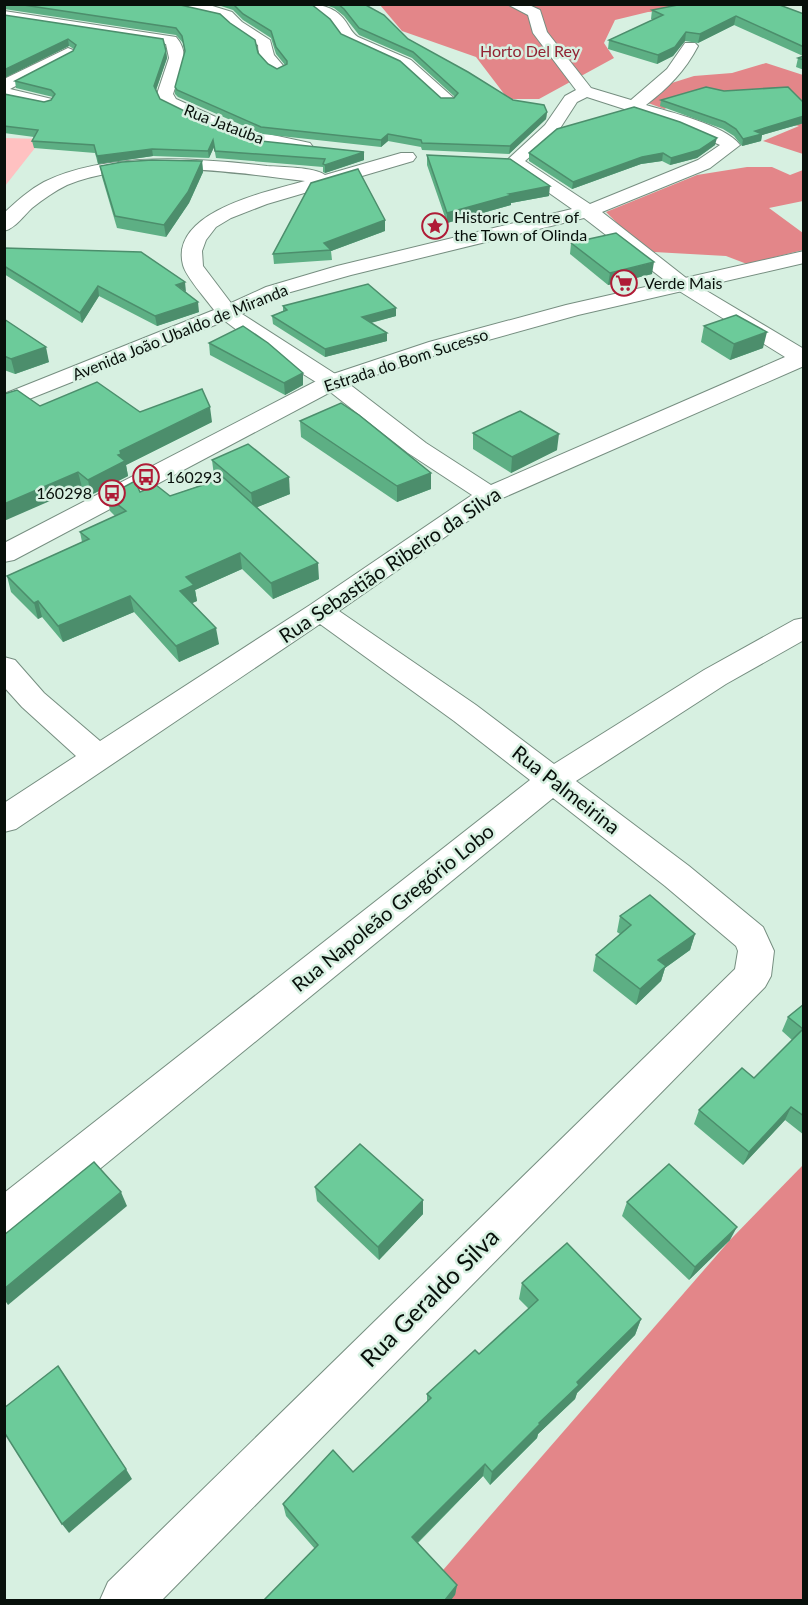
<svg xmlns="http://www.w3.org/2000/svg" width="808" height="1605" font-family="Lato,sans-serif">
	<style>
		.green { fill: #ffc1c1 }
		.forest { fill: #e38689 }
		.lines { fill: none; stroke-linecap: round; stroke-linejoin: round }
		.street-casing { stroke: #768e80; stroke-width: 2 }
		.secondary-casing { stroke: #768e80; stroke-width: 2 }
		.street { fill: #fff; fill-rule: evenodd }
		.secondary { fill: #fff; fill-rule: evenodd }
		.wall { fill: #5daf84 }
		.shaded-wall { fill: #4c8e6c }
		.building { fill: #6ccb9a; stroke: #4c8e6c; stroke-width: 1.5 }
		.labels { text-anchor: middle; stroke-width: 5; stroke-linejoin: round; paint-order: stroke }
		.far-park-label { font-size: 16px; fill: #922333; stroke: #d7f0e1 }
		.far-street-label { font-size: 16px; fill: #08100b; stroke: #d7f0e1 }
		.far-poi-label { font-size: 16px; fill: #08100b; stroke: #d7f0e1; text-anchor: start }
		.street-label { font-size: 20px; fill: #08100b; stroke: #d7f0e1 }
		.near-street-label { font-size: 24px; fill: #08100b; stroke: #d7f0e1 }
	</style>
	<rect width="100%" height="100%" fill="#d7f0e1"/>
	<path class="green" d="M5,138L42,139L5,186Z"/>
	<g class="forest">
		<path d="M380,5H770L648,12L615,20L604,43L614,58L539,99H508L476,57L402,31Z"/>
		<path d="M766,63L803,75V154L763,141L799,126L734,113L701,96L664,109L635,98L659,87L694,76L732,73Z"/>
		<path d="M747,167H772L790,175L803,170V201L769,208L803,233V250L747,264L726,256L654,252L626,232L606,212L697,175Z"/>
		<path d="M803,1165V1600H417L730,1240Z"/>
	</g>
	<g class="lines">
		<g class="street-casing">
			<g id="street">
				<path d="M167,4H206L232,12L242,22L270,40L274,55L286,69L278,74C265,70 258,57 258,45L232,28L222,18L174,8Z"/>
				<path d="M306,4C321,4 337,8 346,22C350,28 352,33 358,37L411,60L456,100L454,103H442L401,66L342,39L332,24Z"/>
				<path d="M507,4H527L540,10L547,32L591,88L631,100L667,69L685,43H695L698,46C685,71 668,88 646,105C670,112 725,125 740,145L710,168L602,212L690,281L804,349V366L498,500L339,611L476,705L554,764L704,670L794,620L804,618V640L726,684L576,781L689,866L763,927L774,951L771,976L765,987L162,1600H100L108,1582L735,969L738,951L736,946L665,886L553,798L19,1235L4,1241V1193L530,780L454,721L320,624L16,829L4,832V803L76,756L22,707L4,687V657L15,660L44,693L100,741L310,605L472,495L408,453L324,387L258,346L225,321L4,409V394L214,310C206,299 186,277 183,265C169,211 270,191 305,181C232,172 137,157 67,185C55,191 43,199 32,208C24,215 16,228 4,231V213C17,201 29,190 44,182C105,151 201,158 267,166C281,167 314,167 325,175L401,153H413L416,157L413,161L267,204L231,218L216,227L206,240L202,251L203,266L231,303L266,287L337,266L572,209L505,162L545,125L565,96L576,90L533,33L528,15ZM587,97L680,127L720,145L698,160L590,204L525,161L557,133L577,102ZM584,218L676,289L785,357L491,485L426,443L340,377L242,314L280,295L351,275Z"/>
				<path d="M4,11L176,37C192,55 179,74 173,94L176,99L240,128L310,143L313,147L310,151L304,152C269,147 173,127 157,94L169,58L166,44L4,19Z"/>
				<path d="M68,48L73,50L76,53L73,56L10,89L52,99L54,102L52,105L46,107L4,98V79Z"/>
			</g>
		</g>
		<g class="secondary-casing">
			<path id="secondary" d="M804,251V263L578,315L445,352L340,387L14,560L4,562V543L324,377L429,342L566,305Z"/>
		</g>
		<use href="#street" class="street"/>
		<use href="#secondary" class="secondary"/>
	</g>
	<g class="wall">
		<path d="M4,4H176L258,53L268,64L277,69L285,65L276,54L271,38L243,20L233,10L215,4H311L341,34L441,98H454L455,97L412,58L359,35L344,16L334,8L323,4H364L408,39L513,100L547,112L546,119L509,154L422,150L421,147L388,141L381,147L262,134L178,97L175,94V87L185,52L183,43L176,35L4,9Z"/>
		<path d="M652,10L804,14V70L796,67L798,58L803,56L734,25L698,43L685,41L673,56L657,64L608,49L609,40L653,20L651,19Z"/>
		<path d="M4,15L166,51L167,58L156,90L160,99L225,131L252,140L364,160L325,173L323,172V167L216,158L214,147L209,158L153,156L98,164L95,153L34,148L32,141L34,137L4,133V94L44,102L51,100L53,97L16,88L15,81L73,51L74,49L69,46L4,78Z"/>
		<path d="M724,91L804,103V123L762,135L761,141L742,146L734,136L723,129L660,106L661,100Z"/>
		<path d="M715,145L697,158L670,165L662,161L641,164L572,189L529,161V153Z"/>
		<path d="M427,155L549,196L511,203V205L447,223L427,165Z"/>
		<path d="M202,161L203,172L189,203L166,237L117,228L102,177L100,166Z"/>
		<path d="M385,231L331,251L332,260L274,264L273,254Z"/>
		<path d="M571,243L652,274L608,285L570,254Z"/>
		<path d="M4,248L186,292L199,312L157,326L99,296L82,323L4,274Z"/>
		<path d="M283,306L396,316L371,323L387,341L325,357L273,324L272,316L283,311Z"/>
		<path d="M4,319L49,362L15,374L4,370Z"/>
		<path d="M704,326L763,348L730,360L701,342Z"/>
		<path d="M209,343L303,385L285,395L210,355Z"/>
		<path d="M40,406L140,412L212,422L126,465L128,476L91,495L82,487Z"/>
		<path d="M300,421L431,473V489L397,502L301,437Z"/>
		<path d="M473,433L557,450L511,473L473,449Z"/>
		<path d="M212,460L290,494L257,507L319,579L273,599L242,569L195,590L197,601L192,603L219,644L179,662L134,612L63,642L42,617L38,619L11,592L7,576L82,542L80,532L115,516L110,511L107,496L140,492L170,496L218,479L214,476Z"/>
		<path d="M620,916L695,934L690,950L665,968L661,981L636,1005L593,971L596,955L620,934L617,932Z"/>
		<path d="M804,1004V1135L785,1120L743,1165L694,1124L699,1110L754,1078L792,1040L782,1031L788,1017Z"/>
		<path d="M315,1187L423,1200V1214L379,1260L317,1201Z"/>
		<path d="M627,1202L730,1240L689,1280L622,1216Z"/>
		<path d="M522,1283L641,1319L635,1335L577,1393L575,1399L538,1434L537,1438L490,1485L483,1476L418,1543L457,1585L455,1595L315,1549L286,1516L283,1504L353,1472L427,1402V1394L479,1354L529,1309L519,1299Z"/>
	</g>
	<g class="shaded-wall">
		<path d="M736,16L734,25L698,43L700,34Z"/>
		<path d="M686,32L685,41L673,56L657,64L658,55Z"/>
		<path d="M68,39L69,46L4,78V70Z"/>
		<path d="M166,51L167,58L155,93L154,86Z"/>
		<path d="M547,112L546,119L509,154L510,146Z"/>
		<path d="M804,116V123L762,135L761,141L742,146L743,139L755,131Z"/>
		<path d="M388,134V141L381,147V140Z"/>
		<path d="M717,138L715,145L697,158L670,165L671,158Z"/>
		<path d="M213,140L214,147L209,158L208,151Z"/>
		<path d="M152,149L153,156L98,164L97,156Z"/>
		<path d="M364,152V160L325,173V165Z"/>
		<path d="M663,153L662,161L641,164L572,189L573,182L642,157Z"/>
		<path d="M202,161L203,172L189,203L166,237L164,225Z"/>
		<path d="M550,186L549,196L511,203V205L447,223V213L509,194Z"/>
		<path d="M385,220V231L331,251L324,243Z"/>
		<path d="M654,262L652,274L608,285L610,273Z"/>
		<path d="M185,282L186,292L176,285Z"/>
		<path d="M98,286L99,296L82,323L80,313Z"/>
		<path d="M198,302L199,312L157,326L155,316Z"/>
		<path d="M396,308V316L362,325V317Z"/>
		<path d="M767,332L763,348L730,360L734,344Z"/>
		<path d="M387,333V341L325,357V349Z"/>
		<path d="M46,347L49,362L15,374L11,359Z"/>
		<path d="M303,373V385L285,395L284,383Z"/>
		<path d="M210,407L212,422L126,465L128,476L91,495L88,480L118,455L120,451Z"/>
		<path d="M559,434L557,450L511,473L512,457Z"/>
		<path d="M78,472L82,487L4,521V504Z"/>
		<path d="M431,473V489L397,502V486Z"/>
		<path d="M289,477L290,494L253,509L251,493Z"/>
		<path d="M240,553L242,569L195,590L197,601L183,607L180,591L186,577Z"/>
		<path d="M318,563L319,579L273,599L271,583Z"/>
		<path d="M130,596L134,612L63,642L58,626Z"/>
		<path d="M38,601L42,617L38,619L34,603Z"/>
		<path d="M216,628L219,644L179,662L176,646Z"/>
		<path d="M695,934L690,950L665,968L661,981L636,1005L640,989L658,960Z"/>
		<path d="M791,1107L785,1120L743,1165L749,1152Z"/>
		<path d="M121,1192L127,1206L8,1305L4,1299V1289Z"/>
		<path d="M423,1200V1214L379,1260L378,1247Z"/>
		<path d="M737,1227L730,1240L689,1280L695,1267Z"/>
		<path d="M641,1319L635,1335L577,1393L575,1399L538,1434L537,1438L490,1485L492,1472L577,1382Z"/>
		<path d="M485,1464L483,1476L412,1548V1537Z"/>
		<path d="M126,1469L132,1479L69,1533L62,1524Z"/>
		<path d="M457,1585L455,1595L451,1600H445Z"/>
	</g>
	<g class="building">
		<path d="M17,4H176L220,14L230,23L255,40L258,53L268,64L277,69L287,64V61L276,47L271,31L243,14L233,4H311L330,19L341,34L400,61L441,98H454L458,93L413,52L359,28L344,9L338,4H364L384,15L408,39L468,72L513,100L544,105L547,112L510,146L422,143L421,140L388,134L381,140L261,127L177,90L175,87L185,51L182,36L176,28Z"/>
		<path d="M683,4H777L804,14V47L736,16L700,34L686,32L675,47L658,55L609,40L663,15L652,10Z"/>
		<path d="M4,15L163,39L166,51L154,86L160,99L225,131L252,140L364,152L325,165L323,164L325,159L215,151L213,140L208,151L152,149L97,156L94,145L32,141L38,130L4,126V94L44,102L51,100L55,94L51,90L15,81L73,51L76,45L68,39L4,70Z"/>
		<path d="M804,56V60L798,58Z"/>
		<path d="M706,87L724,91L788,87L804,103V116L755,131L762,134L743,139L736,129L725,122L661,100Z"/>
		<path d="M634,107L680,122L717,138L699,150L671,158L663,153L642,157L573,182L529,153L557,129Z"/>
		<path d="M427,155L510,159L550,186L509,194L512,195L447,213Z"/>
		<path d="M152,160L202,161L188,192L164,225L115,216L100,166L122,162Z"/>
		<path d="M358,169L385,220L324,243L331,250L273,254L311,183Z"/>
		<path d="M616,233L654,262L610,273L571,243Z"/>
		<path d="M4,248L141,252L185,282L176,285L198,302L155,316L98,286L80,313L4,266Z"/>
		<path d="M368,284L396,308L362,317L387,333L325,349L272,316L287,310L283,306Z"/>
		<path d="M736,315L767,332L734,344L704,326Z"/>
		<path d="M4,319L46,347L11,359L4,356Z"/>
		<path d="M243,326L268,343L303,373L284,383L209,343Z"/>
		<path d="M97,382L140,412L202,389L210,407L120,451L121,454L118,455L125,461L88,480L78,472L4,504V394L17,390L40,406Z"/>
		<path d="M341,403L359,415L431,473L397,486L300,421Z"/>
		<path d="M520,411L559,434L512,457L473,433Z"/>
		<path d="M248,444L289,477L251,493L212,460Z"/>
		<path d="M224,478L318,563L271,583L240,553L186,577L194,585L180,591L216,628L176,646L130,596L58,626L38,601L34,603L7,576L89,539L80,532L126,511L107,496L135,481L140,492L156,485L170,496Z"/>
		<path d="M650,895L695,934L658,960L666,966L640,989L596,955L631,925L620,916Z"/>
		<path d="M804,1004V1116L791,1107L749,1152L699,1110L742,1068L754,1078L803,1029L788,1017Z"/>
		<path d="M360,1144L423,1200L378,1247L315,1187Z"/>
		<path d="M94,1162L121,1192L4,1289V1235Z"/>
		<path d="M669,1164L737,1227L695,1267L627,1202Z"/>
		<path d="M567,1243L641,1319L577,1382L579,1385L539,1423L540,1424L492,1472L485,1464L412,1537L457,1585L445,1600H264L318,1545L283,1504L333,1450L353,1472L431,1398L427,1394L475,1350L479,1354L538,1300L522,1283Z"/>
		<path d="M58,1366L126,1469L62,1524L4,1432V1408Z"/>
	</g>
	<defs>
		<g id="sight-ring" transform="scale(1.35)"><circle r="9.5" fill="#d7f0e1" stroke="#af1b36" stroke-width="1.5"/><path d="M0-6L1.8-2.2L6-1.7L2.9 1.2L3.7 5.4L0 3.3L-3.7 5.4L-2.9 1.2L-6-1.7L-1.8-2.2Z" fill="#af1b36"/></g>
		<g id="supermarket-ring" transform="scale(1.35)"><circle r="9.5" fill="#d7f0e1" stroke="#af1b36" stroke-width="1.5"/><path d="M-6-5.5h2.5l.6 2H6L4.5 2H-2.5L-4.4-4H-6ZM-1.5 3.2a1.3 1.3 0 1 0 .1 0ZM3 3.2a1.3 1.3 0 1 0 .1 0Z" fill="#af1b36"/></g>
		<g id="bus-ring" transform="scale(1.35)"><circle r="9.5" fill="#d7f0e1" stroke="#af1b36" stroke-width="1.5"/><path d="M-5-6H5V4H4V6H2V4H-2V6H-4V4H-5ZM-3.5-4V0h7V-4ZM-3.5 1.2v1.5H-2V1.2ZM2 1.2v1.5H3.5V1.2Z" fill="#af1b36"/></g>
	</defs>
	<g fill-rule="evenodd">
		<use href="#sight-ring" x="435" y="226"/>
		<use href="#supermarket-ring" x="624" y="283"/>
		<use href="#bus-ring" x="146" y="477"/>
		<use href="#bus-ring" x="112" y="493"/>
	</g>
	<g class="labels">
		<g class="far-park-label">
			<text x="530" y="57">Horto Del Rey</text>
		</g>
		<g class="far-street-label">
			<text transform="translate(224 124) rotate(21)" y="6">Rua Jataúba</text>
			<text transform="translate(180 332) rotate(-22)" y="6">Avenida João Ubaldo de Miranda</text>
			<text transform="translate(406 360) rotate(-18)" y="6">Estrada do Bom Sucesso</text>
		</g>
		<g class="far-poi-label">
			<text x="454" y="223">Historic Centre of<tspan x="454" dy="18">the Town of Olinda</tspan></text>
			<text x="644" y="289">Verde Mais</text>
			<text x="166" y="483">160293</text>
			<text x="92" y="499" text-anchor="end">160298</text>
		</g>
		<g class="street-label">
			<text transform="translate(390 565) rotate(-34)" y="7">Rua Sebastião Ribeiro da Silva</text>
			<text transform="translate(566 790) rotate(38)" y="7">Rua Palmeirina</text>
			<text transform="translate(393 908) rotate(-39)" y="7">Rua Napoleão Gregório Lobo</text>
		</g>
		<g class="near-street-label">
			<text transform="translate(430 1298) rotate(-45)" y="8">Rua Geraldo Silva</text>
		</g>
	</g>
	<rect width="808" height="1605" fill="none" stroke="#08100b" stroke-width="12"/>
</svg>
